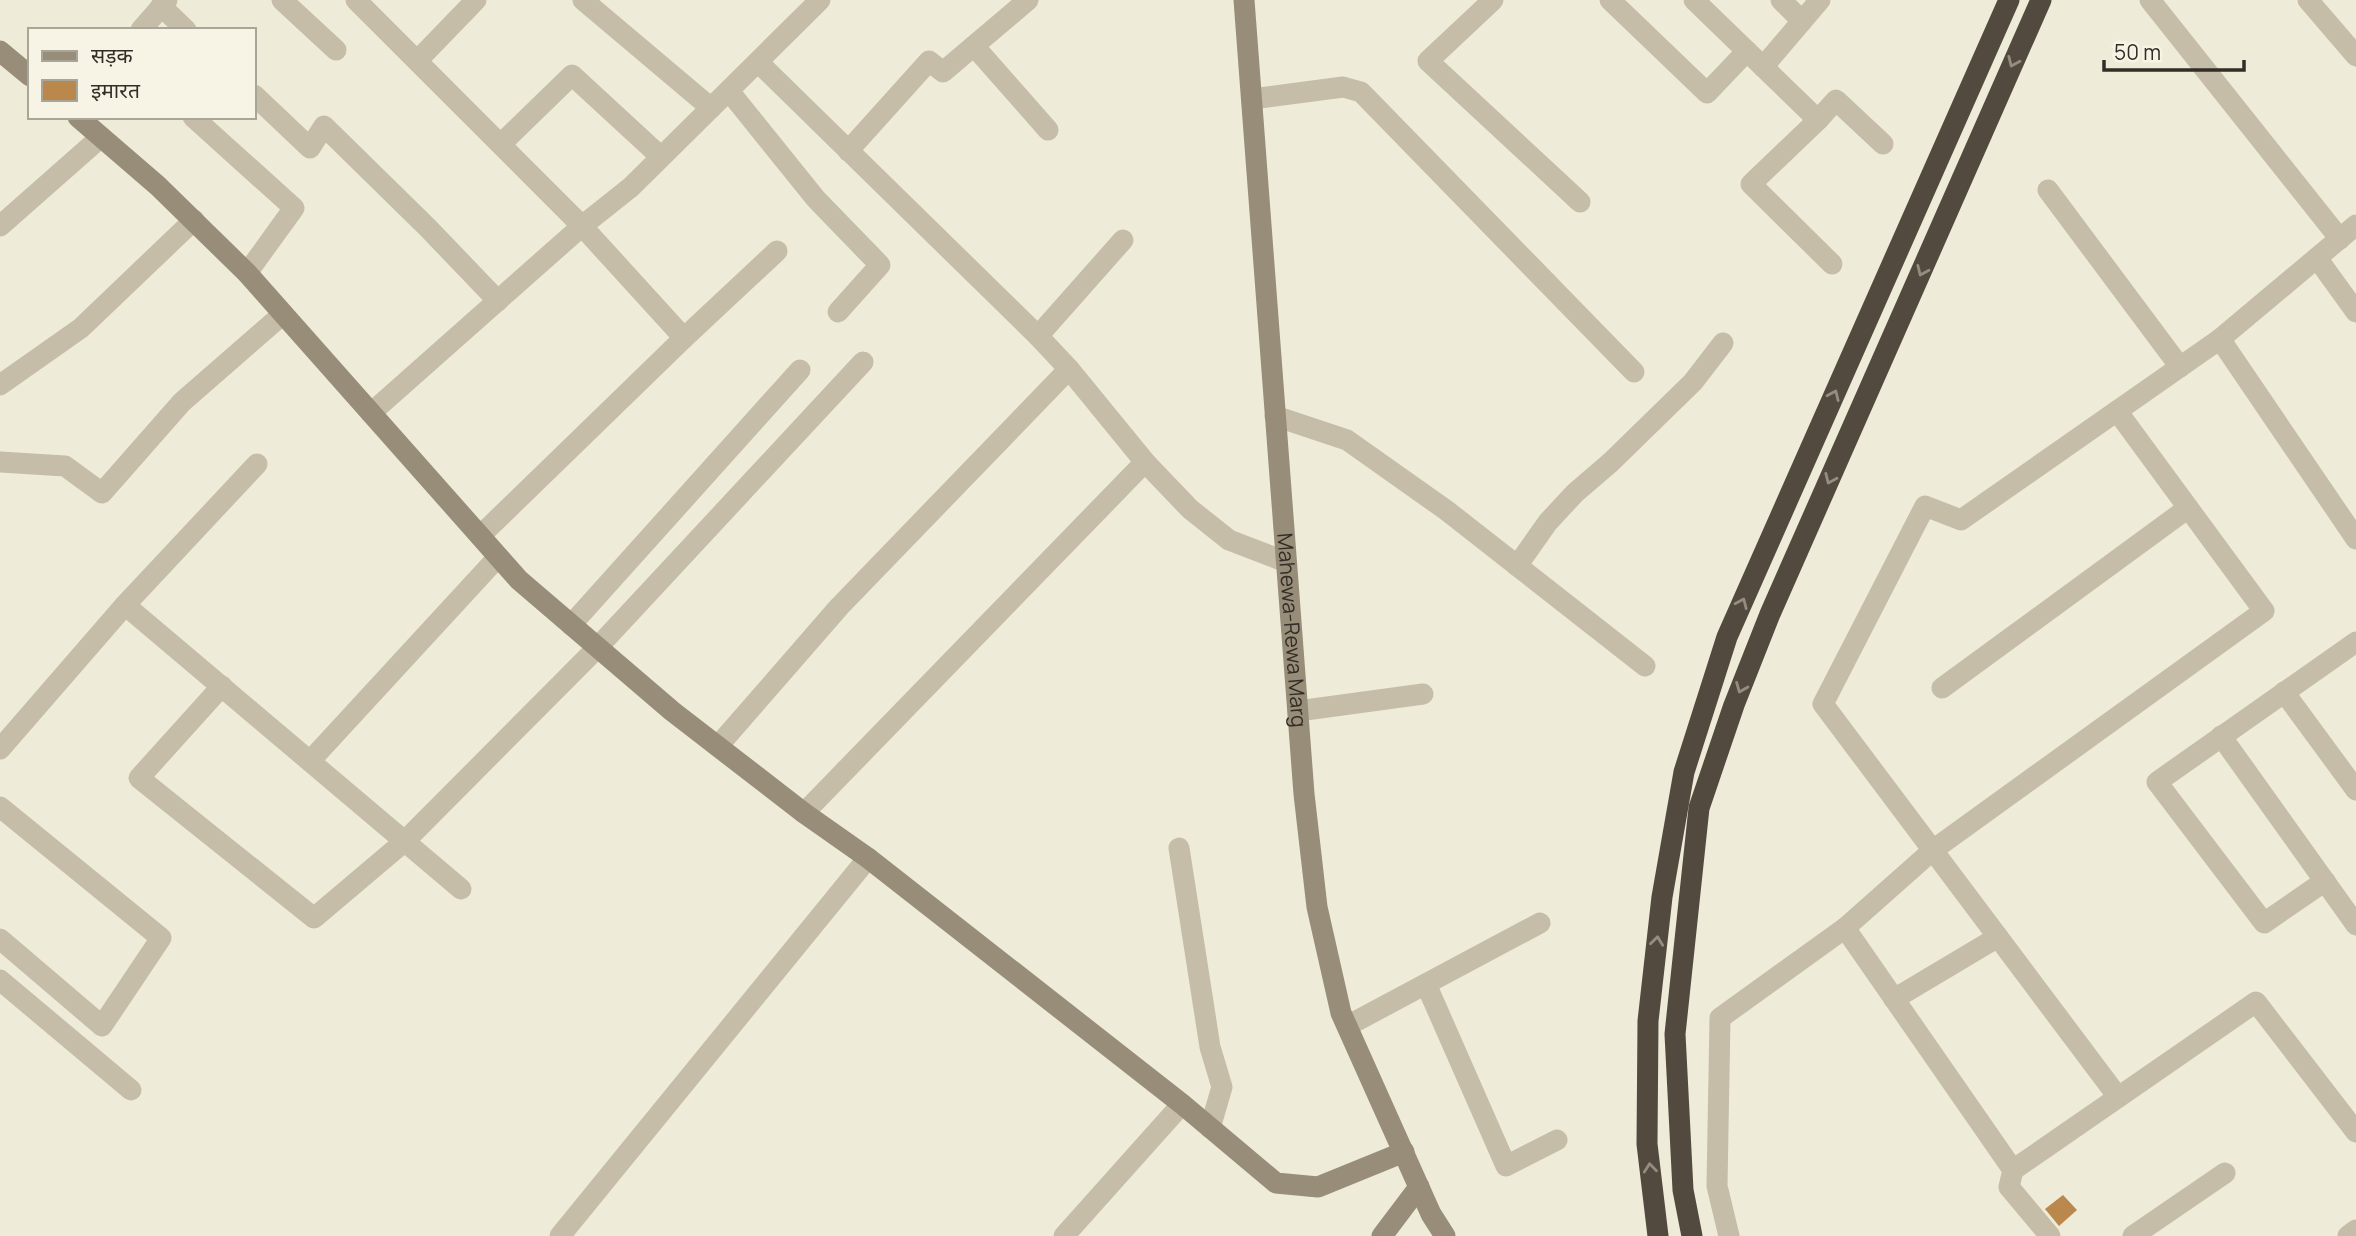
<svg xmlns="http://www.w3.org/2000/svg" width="2356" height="1236" font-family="Manrope,'Noto Sans Devanagari',sans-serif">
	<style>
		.building { fill: #ba874c }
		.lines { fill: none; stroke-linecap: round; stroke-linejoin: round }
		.street { stroke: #c5bda7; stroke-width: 21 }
		.secondary { stroke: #988d78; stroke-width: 21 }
		.highway { stroke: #524a3e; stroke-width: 21 }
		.oneway { stroke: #948e81 }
		.labels { text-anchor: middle; stroke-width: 5; stroke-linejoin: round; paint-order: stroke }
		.street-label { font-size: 21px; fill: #322e27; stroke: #f7f4e5 }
	</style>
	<rect width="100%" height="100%" fill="#eeebd9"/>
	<path class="building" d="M2063,1195L2077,1210L2059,1226L2045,1209Z"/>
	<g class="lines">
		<g class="street">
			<path d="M282,0L336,50"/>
			<path d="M356,0L582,226L684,338"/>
			<path d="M583,0L711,108"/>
			<path d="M1493,0L1428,61L1580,202"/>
			<path d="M1610,0L1707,93L1747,51"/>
			<path d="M1694,0L1818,120L1836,100L1883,144"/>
			<path d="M1781,0L1802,21"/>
			<path d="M2150,0L2340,239"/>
			<path d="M2308,0L2356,56"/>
			<path d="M161,6L186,30"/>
			<path d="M141,30L167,0"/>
			<path d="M974,46L1048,130"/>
			<path d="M418,60L476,0"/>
			<path d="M1763,67L1820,0"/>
			<path d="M729,91L816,199L880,265L838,312"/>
			<path d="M254,95L310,148L324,126L428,228L498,301"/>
			<path d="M1252,99L1343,87L1361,92L1634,372"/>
			<path d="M193,117L294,208L247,273"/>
			<path d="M1818,120L1751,184L1832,264"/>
			<path d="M501,144L572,75L661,157"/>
			<path d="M848,151L929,61L943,72L1028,0"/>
			<path d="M2048,190L2180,367"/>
			<path d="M0,226L101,137"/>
			<path d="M2317,258L2356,312"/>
			<path d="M1038,336L1123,240"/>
			<path d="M2220,339L2356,539"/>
			<path d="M1069,369L1145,462L1190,509L1229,540L1286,562"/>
			<path d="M0,385L81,328L194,220"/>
			<path d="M371,413L582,226L631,187L820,0"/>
			<path d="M1275,416L1347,440L1446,510L1645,666"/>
			<path d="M0,462L65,466L102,493L182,402L283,314"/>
			<path d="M480,536L684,338L777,251"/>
			<path d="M1517,566L1548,522L1575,493L1611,462L1693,382L1723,343"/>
			<path d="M125,605L461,889"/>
			<path d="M571,625L800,370"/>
			<path d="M222,686L139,778L314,918L405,841L597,648L863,362"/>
			<path d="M1942,688L2188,508"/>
			<path d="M2284,692L2356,790"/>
			<path d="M1298,711L1423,694"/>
			<path d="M2221,736L2356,925"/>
			<path d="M718,746L839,607L1069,369L1038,336L758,62"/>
			<path d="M0,749L125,605L257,464"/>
			<path d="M310,761L498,557"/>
			<path d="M0,807L161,938L102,1026L0,939"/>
			<path d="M804,813L1145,462"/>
			<path d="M1179,848L1210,1047L1222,1087L1210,1128"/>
			<path d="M2325,881L2264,923L2157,782L2356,642"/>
			<path d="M1845,928L2013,1170L2009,1187L2050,1236"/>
			<path d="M0,980L131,1090"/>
			<path d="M1426,984L1506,1166L1557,1140"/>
			<path d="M1894,999L1998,937"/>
			<path d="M1347,1026L1540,923"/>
			<path d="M2118,1097L1823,704L1925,506L1961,520L2220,339L2356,225"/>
			<path d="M2013,1170L2256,1002L2356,1132"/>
			<path d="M560,1236L868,858"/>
			<path d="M1064,1236L1182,1104"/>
			<path d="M1729,1236L1717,1186L1720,1018L1845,928L1933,850L2264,611L2117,411"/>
			<path d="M2133,1236L2225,1173"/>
			<path d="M2348,1236L2356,1230"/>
		</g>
		<g class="secondary">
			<path id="s1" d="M1244,0L1304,794L1317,907L1341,1013L1431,1214L1445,1236"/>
			<path d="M0,51L30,76"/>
			<path d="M78,117L158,186L247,273L519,580L672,711L804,813L868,858L1182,1104L1276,1183L1318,1187L1404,1152"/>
			<path d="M1382,1236L1419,1187"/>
		</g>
		<g class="highway">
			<path d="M1658,1236L1647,1144L1648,1021L1662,897L1684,772L1727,637L2009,0"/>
			<path d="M1692,1236L1683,1190L1675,1034L1699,808L1734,705L1770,614L2041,0"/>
		</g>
	</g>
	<defs><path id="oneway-chevron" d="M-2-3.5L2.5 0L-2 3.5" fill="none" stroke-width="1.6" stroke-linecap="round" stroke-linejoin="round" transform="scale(1.75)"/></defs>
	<g class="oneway">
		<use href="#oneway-chevron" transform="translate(2013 62) rotate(114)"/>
		<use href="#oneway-chevron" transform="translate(1922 271) rotate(114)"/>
		<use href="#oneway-chevron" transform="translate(1834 395) rotate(-66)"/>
		<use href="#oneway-chevron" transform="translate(1830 479) rotate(114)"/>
		<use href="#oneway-chevron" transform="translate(1742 603) rotate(-66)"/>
		<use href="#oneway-chevron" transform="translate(1741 688) rotate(112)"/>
		<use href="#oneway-chevron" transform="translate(1657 941) rotate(-83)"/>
		<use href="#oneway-chevron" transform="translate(1650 1168) rotate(-96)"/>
	</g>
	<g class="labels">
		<g class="street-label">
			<text dy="7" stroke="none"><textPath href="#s1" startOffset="632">Mahewa-Rewa Marg</textPath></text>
		</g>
	</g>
	<rect x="28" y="28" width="228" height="91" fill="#f7f4e5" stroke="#a8a599" stroke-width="2"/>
	<rect x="42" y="51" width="35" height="10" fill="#988d78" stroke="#a8a599" stroke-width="2"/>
	<text x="91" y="63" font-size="21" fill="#322e27">सड़क</text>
	<rect x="42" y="80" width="35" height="21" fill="#ba874c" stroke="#a8a599" stroke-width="2"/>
	<text x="91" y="98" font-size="21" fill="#322e27">इमारत</text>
	<path d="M2104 60v10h140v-10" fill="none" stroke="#322e27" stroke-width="3.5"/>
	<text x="2114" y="60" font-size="21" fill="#322e27" stroke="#f7f4e5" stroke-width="5" paint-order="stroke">50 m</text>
</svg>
